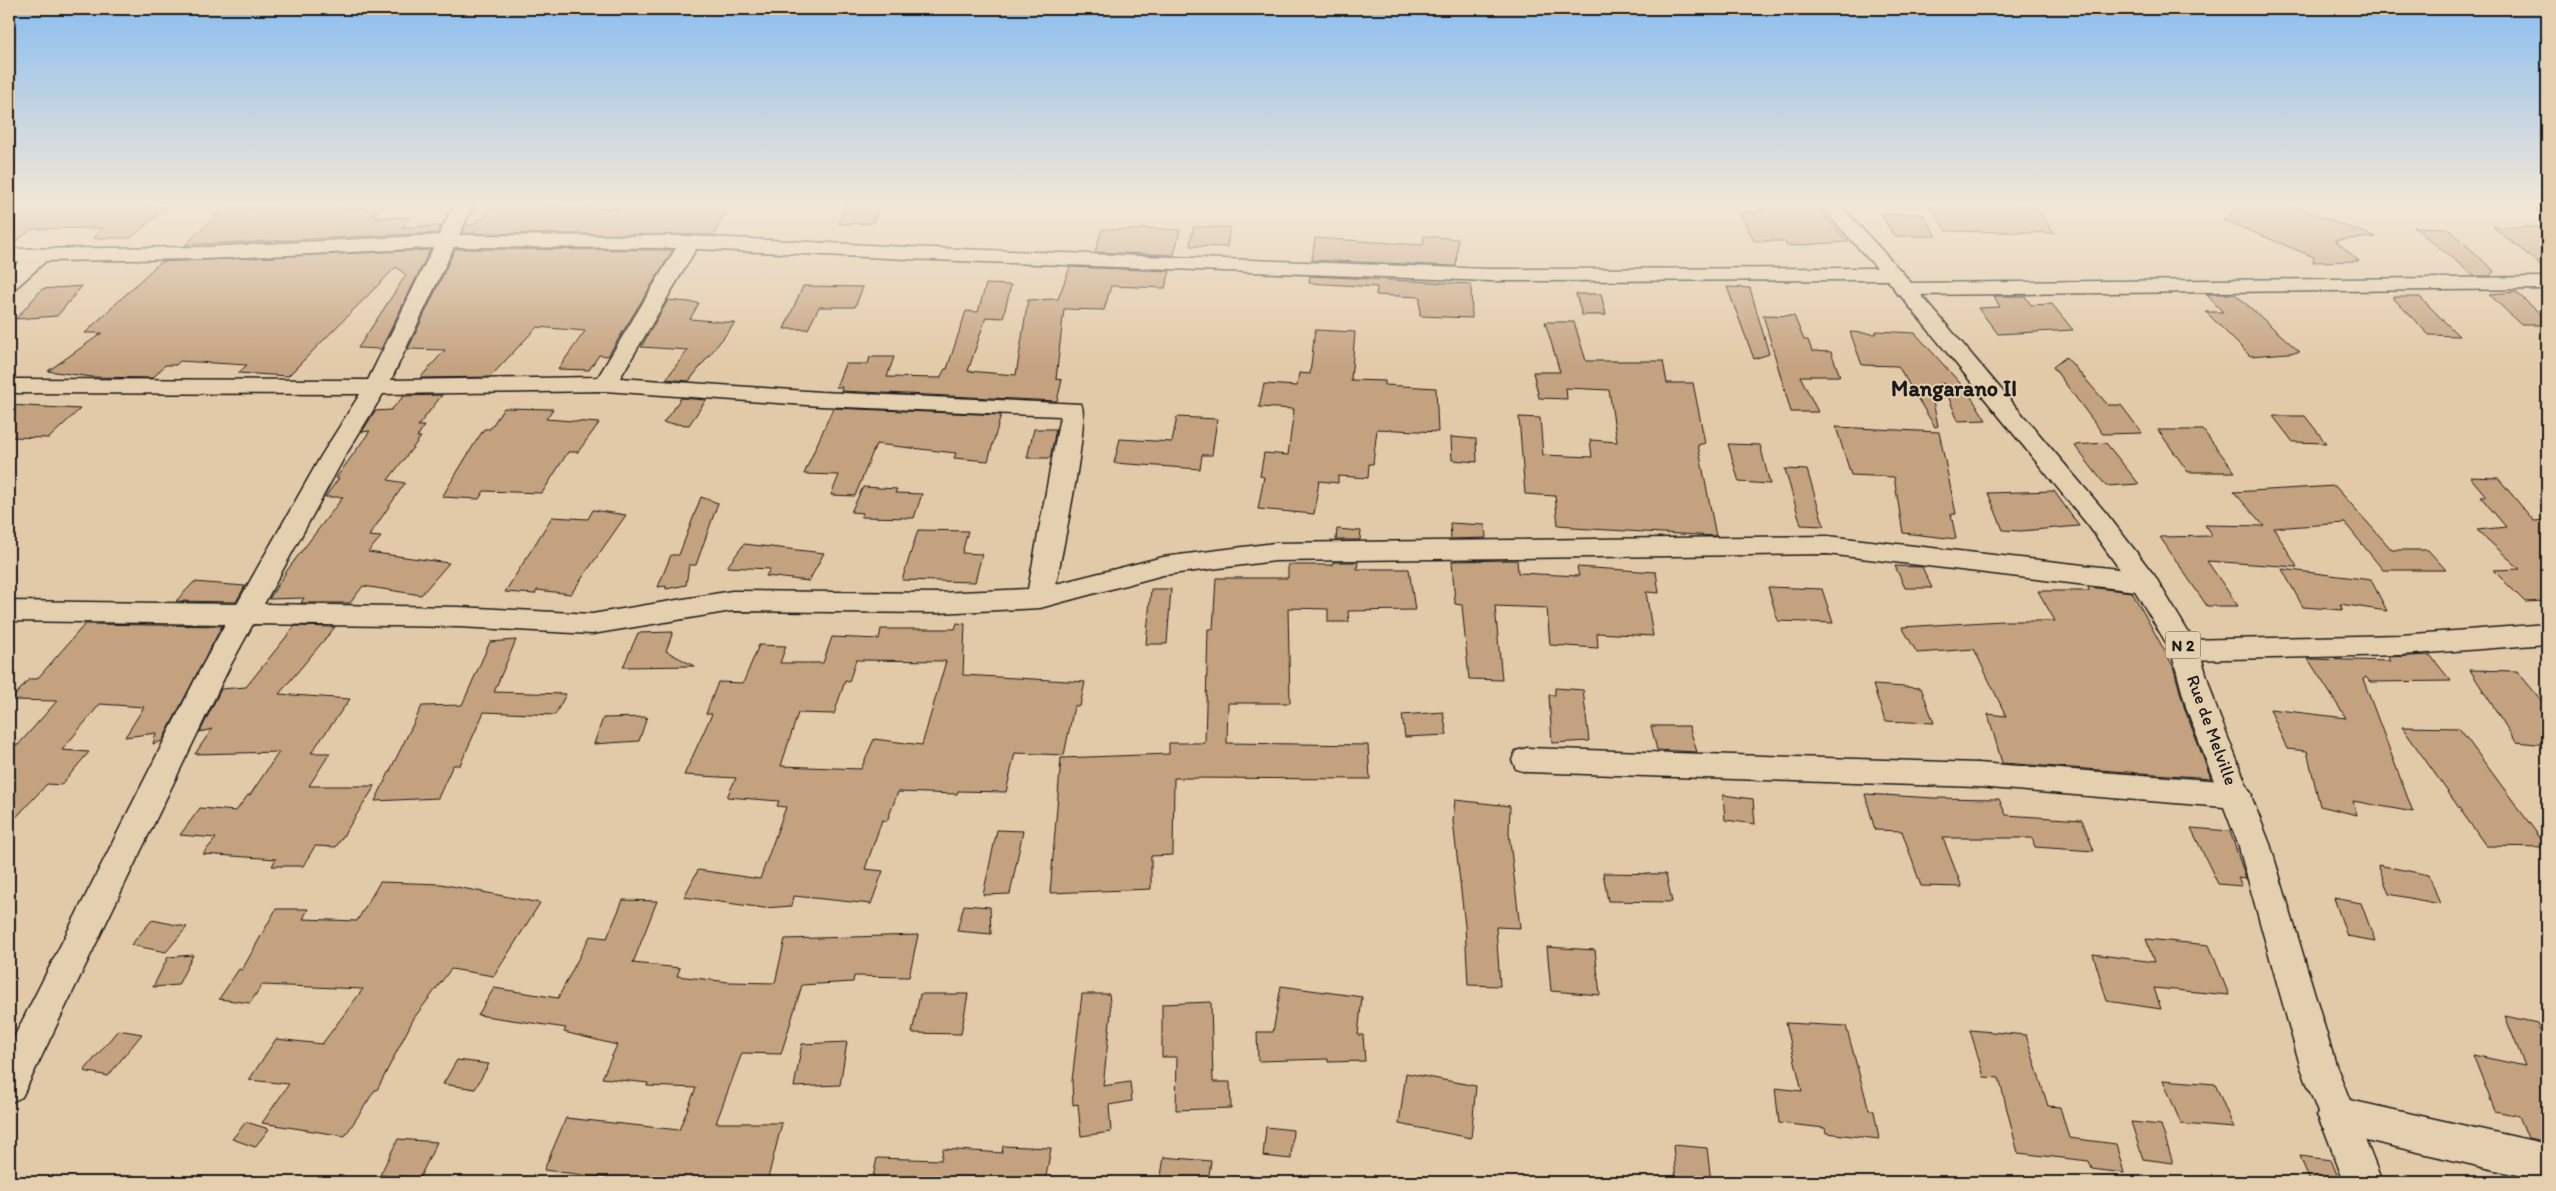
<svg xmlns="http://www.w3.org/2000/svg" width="2556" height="1191" font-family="Itim,sans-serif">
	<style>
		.building { fill: #c4a17f; stroke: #1c1c1c; fill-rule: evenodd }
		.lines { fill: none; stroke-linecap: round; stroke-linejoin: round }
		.minor-casing { stroke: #1c1c1c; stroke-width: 3 }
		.primary-casing { stroke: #1c1c1c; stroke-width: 3 }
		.minor { fill: #e4cfae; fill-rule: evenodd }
		.primary { fill: #e4cfae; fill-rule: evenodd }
		.labels { text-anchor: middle; stroke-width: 4; stroke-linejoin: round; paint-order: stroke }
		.shield { fill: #e4cfae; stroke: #585248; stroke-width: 1 }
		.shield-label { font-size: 16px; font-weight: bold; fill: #1c1c1c }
		.street-label { font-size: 18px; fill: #1c1c1c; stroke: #e4cfae }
		.district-label { font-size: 22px; font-weight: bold; fill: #1c1c1c; stroke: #e4cfae }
	</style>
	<rect width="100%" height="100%" fill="#e2c9a7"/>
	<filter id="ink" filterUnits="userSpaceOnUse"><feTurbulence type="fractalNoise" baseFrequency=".02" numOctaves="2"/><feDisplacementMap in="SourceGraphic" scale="10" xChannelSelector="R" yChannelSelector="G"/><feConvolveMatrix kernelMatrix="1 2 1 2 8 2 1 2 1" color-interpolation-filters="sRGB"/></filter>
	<g filter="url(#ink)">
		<g class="building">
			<path d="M42,204H72L167,207L131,238H94L103,228L32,229L9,247V207H39Z"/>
			<path d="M276,204H339L335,208L378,209L372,215H377L375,218L410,217L402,227L441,226L438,233L185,245L225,207H273Z"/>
			<path d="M491,204H552L549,206L618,209L621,204H729L714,235L462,233L466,225H474L478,219H484Z"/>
			<path d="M846,204H879L873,223L839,224Z"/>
			<path d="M1756,204H1813L1848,242L1787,246L1784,241H1754L1740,213L1762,211Z"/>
			<path d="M1930,204H2033L2054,233L1946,231Z"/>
			<path d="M2245,204H2286L2376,237L2335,240L2359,261L2313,262L2314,257L2223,220Z"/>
			<path d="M1881,214H1923L1936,236H1894Z"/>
			<path d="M1193,227H1230L1227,247L1190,246Z"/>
			<path d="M2414,227L2448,228L2494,271L2490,276H2474Z"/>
			<path d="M2493,227H2547V270Z"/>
			<path d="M1142,228L1180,230L1174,255L1095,252L1102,229L1142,230Z"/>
			<path d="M1424,236L1458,239L1456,266L1312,260L1315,238L1423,245Z"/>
			<path d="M455,249L673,250L608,356L599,355L589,370L558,369L585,331L537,327L490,377L420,378L445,350L408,349Z"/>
			<path d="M430,250L381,349L358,348L406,275L396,267L288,376L238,373L247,365L180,361L176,365H165L153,378L92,377L48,371L102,333H85L160,262Z"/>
			<path d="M1070,267L1170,271L1165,288L1111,286L1104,310L1064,309L1056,379L1062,380L1057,401L841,391L842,387H836L845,364H868L870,357H894L887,377L940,378L945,369H947L966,311L978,312L986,284L1011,285L1003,318L986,317L968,371L1016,375L1028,300L1058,299Z"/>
			<path d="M1310,276L1471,284L1472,318L1420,316V297L1376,295L1377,287L1309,283Z"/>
			<path d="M82,286L57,316L16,319L42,289Z"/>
			<path d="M803,286L863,287L855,307H819L808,329H784Z"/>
			<path d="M1727,287L1750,288L1769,354L1754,359Z"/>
			<path d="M2516,292L2547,320V325H2521L2489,294Z"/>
			<path d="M1576,294H1601L1606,315H1582Z"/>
			<path d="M2206,294H2235L2300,352L2250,356L2206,312H2223Z"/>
			<path d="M1994,296H2025L2031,305L2052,304L2073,330L1998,334L1978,308L2000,307Z"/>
			<path d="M2392,297H2420L2459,336L2429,335Z"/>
			<path d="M668,300L699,303L690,319L735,323L689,381L666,379L688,350L641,347Z"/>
			<path d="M1763,315L1794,316L1804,340H1808L1812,351L1831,352L1840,376H1800L1818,412H1791Z"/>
			<path d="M1545,322H1574L1586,361H1663L1667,383H1693L1705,443L1698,445L1716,536L1573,528L1572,526L1558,525L1555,496L1525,494L1519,417L1540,418L1543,455L1592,457L1590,440L1617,442L1609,390L1566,388L1567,399L1539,398L1533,372H1560Z"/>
			<path d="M1315,330L1355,332L1351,380L1385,381V385L1436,388L1438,432L1377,429L1373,464H1369L1368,478L1338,476V483L1319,481L1314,514L1258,509L1264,477L1260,476L1264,453L1288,455L1294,409L1259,407L1264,384L1297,386L1299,373L1310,374Z"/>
			<path d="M1876,331L1915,333L1968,392L1986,420L1958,421L1943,383L1930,387L1938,426L1935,427L1898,366L1862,365L1850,332L1876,334Z"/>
			<path d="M2066,357L2108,405H2121L2142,433L2103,434L2053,367Z"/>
			<path d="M442,395L418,426H424L417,437H421L388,480L405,483L369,536L381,537L368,552L449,563L421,595L363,586L350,603H301L304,598L269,599L288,569L343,497H325L339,478H336L370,431L362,432L375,411L391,410L404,396Z"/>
			<path d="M681,398L706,400L689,425L663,423Z"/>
			<path d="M9,405L80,409L49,438L9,437Z"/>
			<path d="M504,408L553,409L546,419L599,423L578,452H568L542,493L484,491L479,499L442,497L473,446L484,429H490Z"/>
			<path d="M833,408L1001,415L988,461L954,458L956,453L876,444L855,496L831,495L839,475L804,474Z"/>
			<path d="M2273,416H2305L2326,443L2293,442Z"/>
			<path d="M1177,417L1217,419L1212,455H1202L1200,469L1114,463L1120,439L1172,442Z"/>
			<path d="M1836,427L1939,432L1956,514H1951L1956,539L1903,533L1894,477L1851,475Z"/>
			<path d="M1034,429H1056L1050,458H1027Z"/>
			<path d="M2158,430H2203L2235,472H2188Z"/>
			<path d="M1451,437L1476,439L1477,462L1452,460Z"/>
			<path d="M2106,443L2139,484L2106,486L2074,445Z"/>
			<path d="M1728,444L1760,445L1770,484L1739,482Z"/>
			<path d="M1785,469L1807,470L1824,526L1801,525Z"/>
			<path d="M2470,477L2498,478L2534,521L2547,520V601L2525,602L2493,570L2520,569L2477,530L2506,527L2480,496H2486Z"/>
			<path d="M2335,486L2392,550H2428L2446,570H2383L2345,523L2274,528L2297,567L2207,561L2238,606H2207L2160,537L2212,536L2205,525L2264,526L2234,492Z"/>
			<path d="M863,487L897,489L895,493L922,494L914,518L861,517L863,513L851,512Z"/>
			<path d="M2054,491L2079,526L2021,531L2003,530L1988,493Z"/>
			<path d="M701,497L718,503L696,565H689L686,585L666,589V586L658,587L671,555H679Z"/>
			<path d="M593,510L626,515L571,594L537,590L535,594L505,592L552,517L588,519Z"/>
			<path d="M1450,523L1485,525L1486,538L1451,539Z"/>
			<path d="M1337,529L1361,531L1360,540H1336Z"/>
			<path d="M918,530L968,531L962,553L982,554L975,582L902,580Z"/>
			<path d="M744,544L824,553L809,581L766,576L770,569L727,567Z"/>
			<path d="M1517,560L1518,573L1579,576L1577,567L1656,572L1659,593L1646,592L1653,636L1597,633L1598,648L1550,645L1547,608L1495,606L1502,680L1469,679L1462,605L1455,604L1452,561Z"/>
			<path d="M1333,562H1358L1357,569H1409L1415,610L1348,611L1349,622H1328V609L1288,608L1290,703H1228L1227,743L1368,745L1370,779L1174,778L1173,855L1151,856V889L1050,893L1061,758L1169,754V743H1205L1208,629H1213L1216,578H1288V565H1333Z"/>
			<path d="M1895,566L1922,567L1932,588H1905Z"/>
			<path d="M2282,569L2371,580L2387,611L2340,604L2343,610L2303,607Z"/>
			<path d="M194,582L245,586L236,602L176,601Z"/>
			<path d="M1768,587L1822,589L1833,623L1778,621Z"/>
			<path d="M2088,587L2132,592L2173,666L2185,710L2211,778L2002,763L1988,714L2006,716L1974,649L1917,653L1902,627L2002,621H2055L2038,591H2089Z"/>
			<path d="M1151,589H1171L1167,644H1146Z"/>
			<path d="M957,623L965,624L963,675L1085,682L1080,706H1074L1064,755L1015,753L1006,792L958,791L957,794L898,792L887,821L882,820L865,869L883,871L871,904L794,896L792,906L764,908L684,897L698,870L760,879L786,807L777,806L779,801L727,797L736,778L684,775L712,714H706L718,682L743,683L759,645L786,646L780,663H823L832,637L879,639L881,629H955ZM856,660L946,661L922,745L874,739L861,769L781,766L798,713L834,714L845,681L849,682Z"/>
			<path d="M85,624L222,626L162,741L153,744L156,733L125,737L144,707L100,704L62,750L89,752L61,785L47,784L9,825V744L18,745L57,701L11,700L29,679H37Z"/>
			<path d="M295,626L335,627L279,694L350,699L311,753H330L309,786H375L336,847L315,846L303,866H272L276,859L203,854L216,838L180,835L200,808L236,811L248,795H250L279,752L195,754L212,729L200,732L221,689L246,687Z"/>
			<path d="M673,632L666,651L694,666L623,667L638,633Z"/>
			<path d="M516,640L494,692L566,694L555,715L484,712L460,765H453L438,798L375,801L422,706L462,705L490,642Z"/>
			<path d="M2430,655L2451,681L2370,682L2366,677L2363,679L2413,812L2353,801L2357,815L2320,806L2307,751L2287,749L2270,709L2346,718L2308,659L2391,661L2388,657Z"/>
			<path d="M2470,670L2517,671L2547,707V745L2516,742Z"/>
			<path d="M1873,685L1921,688L1934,723L1885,721Z"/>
			<path d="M1555,688L1583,690L1589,741L1552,743L1549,695H1555Z"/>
			<path d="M1443,712L1447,735L1405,737L1402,715Z"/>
			<path d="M647,717L639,741L594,744L603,718Z"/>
			<path d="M1651,726H1689L1697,752L1657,750Z"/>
			<path d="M2402,727L2459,728L2547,847L2486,846Z"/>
			<path d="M1865,794L1934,798L1999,799L2006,815L2082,820L2094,851L2035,847L2032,838H1943L1962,887L1921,886L1902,831L1875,830Z"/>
			<path d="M1723,795L1753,799L1755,824L1725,820Z"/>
			<path d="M1455,800L1510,806L1509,833L1520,928L1496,927L1500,986L1468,985L1465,926L1453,821Z"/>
			<path d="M2191,828L2230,831L2246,879L2238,878L2242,886L2218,884Z"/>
			<path d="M997,830L1023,831L1010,894L983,895Z"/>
			<path d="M2378,865L2429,875L2440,904L2389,894Z"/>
			<path d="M1603,873L1666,874L1672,902L1608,901Z"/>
			<path d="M380,882L441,884L540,903L494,976L451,969L414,1018L377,1090H375L345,1136L262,1123L289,1084L249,1080L276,1039L322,1044L363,989L262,985L250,1003L219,999L239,969L242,970L276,909H308L303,919L357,921Z"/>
			<path d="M2334,898L2361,903L2375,941L2347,936Z"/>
			<path d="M623,900L657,901L633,963L680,968L677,976L729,982L775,983L785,939L918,935L909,977L854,976L853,982L802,985L781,1054L742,1053L716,1123H782L767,1182H639L544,1170L566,1118L679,1130L696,1088L647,1086L648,1083L602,1078L617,1045L564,1032L566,1028L478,1015L494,988L558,998L590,936L607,938Z"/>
			<path d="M964,905L990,907L991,934L957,931Z"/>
			<path d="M152,920L187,927L166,952L131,945Z"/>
			<path d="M2146,939L2209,945L2229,995L2154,988L2161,1009L2107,1001L2093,954L2154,962Z"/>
			<path d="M1547,947L1595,950L1600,995L1551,991Z"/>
			<path d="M193,955L178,985L153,987L168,957Z"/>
			<path d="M1281,986L1362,997L1358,1035H1363L1365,1061L1328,1062V1059L1258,1061L1257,1032H1273Z"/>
			<path d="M920,994H968L961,1034L912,1033Z"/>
			<path d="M1082,994H1109L1111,1013L1103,1086L1130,1082L1132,1101L1109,1105L1111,1132L1081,1136L1078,1104L1073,1105L1072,1081Z"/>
			<path d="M1211,1002L1213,1082H1230L1231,1108L1176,1110L1177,1057H1162V1004Z"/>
			<path d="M2505,1016L2537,1023L2547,1048V1142L2528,1138L2519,1116L2495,1111L2473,1055L2525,1066Z"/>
			<path d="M1786,1023L1846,1026L1869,1110L1874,1111L1879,1139L1826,1133L1825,1128L1779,1123L1775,1088L1802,1091Z"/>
			<path d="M118,1030L142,1034L108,1076L84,1071Z"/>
			<path d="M1970,1030L2026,1035L2048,1106L2060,1107L2069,1138L2116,1144L2124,1173L2092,1169L2089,1161L2018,1153L1999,1078L1984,1077Z"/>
			<path d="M847,1042L840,1085L794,1087L802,1044Z"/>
			<path d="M457,1060L489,1064L475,1089L443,1084Z"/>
			<path d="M1406,1073L1476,1086L1471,1138L1399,1124Z"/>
			<path d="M2163,1080L2215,1084L2234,1128L2181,1124Z"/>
			<path d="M246,1122L269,1129L255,1147L232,1139Z"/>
			<path d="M2131,1122L2161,1125L2173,1163L2143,1159Z"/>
			<path d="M1266,1127L1293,1130L1291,1159L1263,1156Z"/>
			<path d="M398,1139L437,1142L420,1177L380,1175Z"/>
			<path d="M1673,1145L1707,1148L1711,1182H1676Z"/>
			<path d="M1003,1146L1051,1148L1045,1182H872L877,1158L941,1160L943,1149L1002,1153Z"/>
			<path d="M2300,1156L2331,1160L2340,1182L2310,1181Z"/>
			<path d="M1164,1157L1211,1161L1208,1182H1160Z"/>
		</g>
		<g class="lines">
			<g class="minor-casing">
				<g id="minor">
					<path d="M454,204H474L459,235L690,236L907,247L1489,269L1893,268L1900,270L1904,274L1900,278L1893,280L1489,281L907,259L696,249L620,378L821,392L1081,404C1091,418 1061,558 1056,584L1163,557L1275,543L1827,536L2144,572L2154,575L2158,582L2154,589L2144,592L1827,554L1275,561L1163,575L1040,608L937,613L732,611L592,634L459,627L253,624L229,668L22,1097L9,1103V1047L201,668L225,624L9,621V601L237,604L321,456L360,394L9,393V379L368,380L433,248L205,259L46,261L17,287L9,288V271L20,261H9V249L205,247L439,235ZM454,247L676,248L598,377L391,380ZM605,391L821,406L1060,416L1028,589L937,593L732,591L592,614L459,607L264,604L345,456L383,394Z"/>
					<path d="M2533,204H2547V214L2540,212Z"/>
					<path d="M2547,277V289L1905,295L1897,294L1894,289L1897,284L1905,283Z"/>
					<path d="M2547,624V644L2401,655L2185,660L2175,657L2171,650L2175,643L2185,640L2401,635Z"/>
					<path d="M1527,748L1977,763L2236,782L2247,786L2252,795L2247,804L2236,808L1977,787L1527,772L1516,769L1512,760L1516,751Z"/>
					<path d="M2336,1097L2547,1144V1182L2336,1133L2323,1128L2317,1115L2323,1102Z"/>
				</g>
			</g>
			<g class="primary-casing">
				<path id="primary" d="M1818,204H1839L1900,270L2106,513L2154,575L2199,650L2217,710L2270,844L2336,1065L2382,1182H2344L2300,1065L2238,844L2187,710L2171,651L2134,589L2088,525L1886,278Z"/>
			</g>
			<use href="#minor" class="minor"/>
			<use href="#primary" class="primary"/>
		</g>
	</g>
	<linearGradient id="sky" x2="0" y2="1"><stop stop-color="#8bbef0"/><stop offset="0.55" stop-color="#f2e7d7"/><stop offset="1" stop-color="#f2e7d7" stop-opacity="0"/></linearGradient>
	<rect width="2556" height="370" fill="url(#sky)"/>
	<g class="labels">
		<rect class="shield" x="2165.5" y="631.5" width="35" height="27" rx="4"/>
		<g class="shield-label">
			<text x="2183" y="651">N 2</text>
		</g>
		<g class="street-label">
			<text transform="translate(2212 730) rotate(70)" y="6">Rue de Melville</text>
		</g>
		<g class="district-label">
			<text x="1954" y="396">Mangarano II</text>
		</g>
	</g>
	<rect width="2556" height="1191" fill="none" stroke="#e4cfae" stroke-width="30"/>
	<rect x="15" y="15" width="2526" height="1161" fill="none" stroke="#1c1c1c" stroke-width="2" filter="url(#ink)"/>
</svg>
